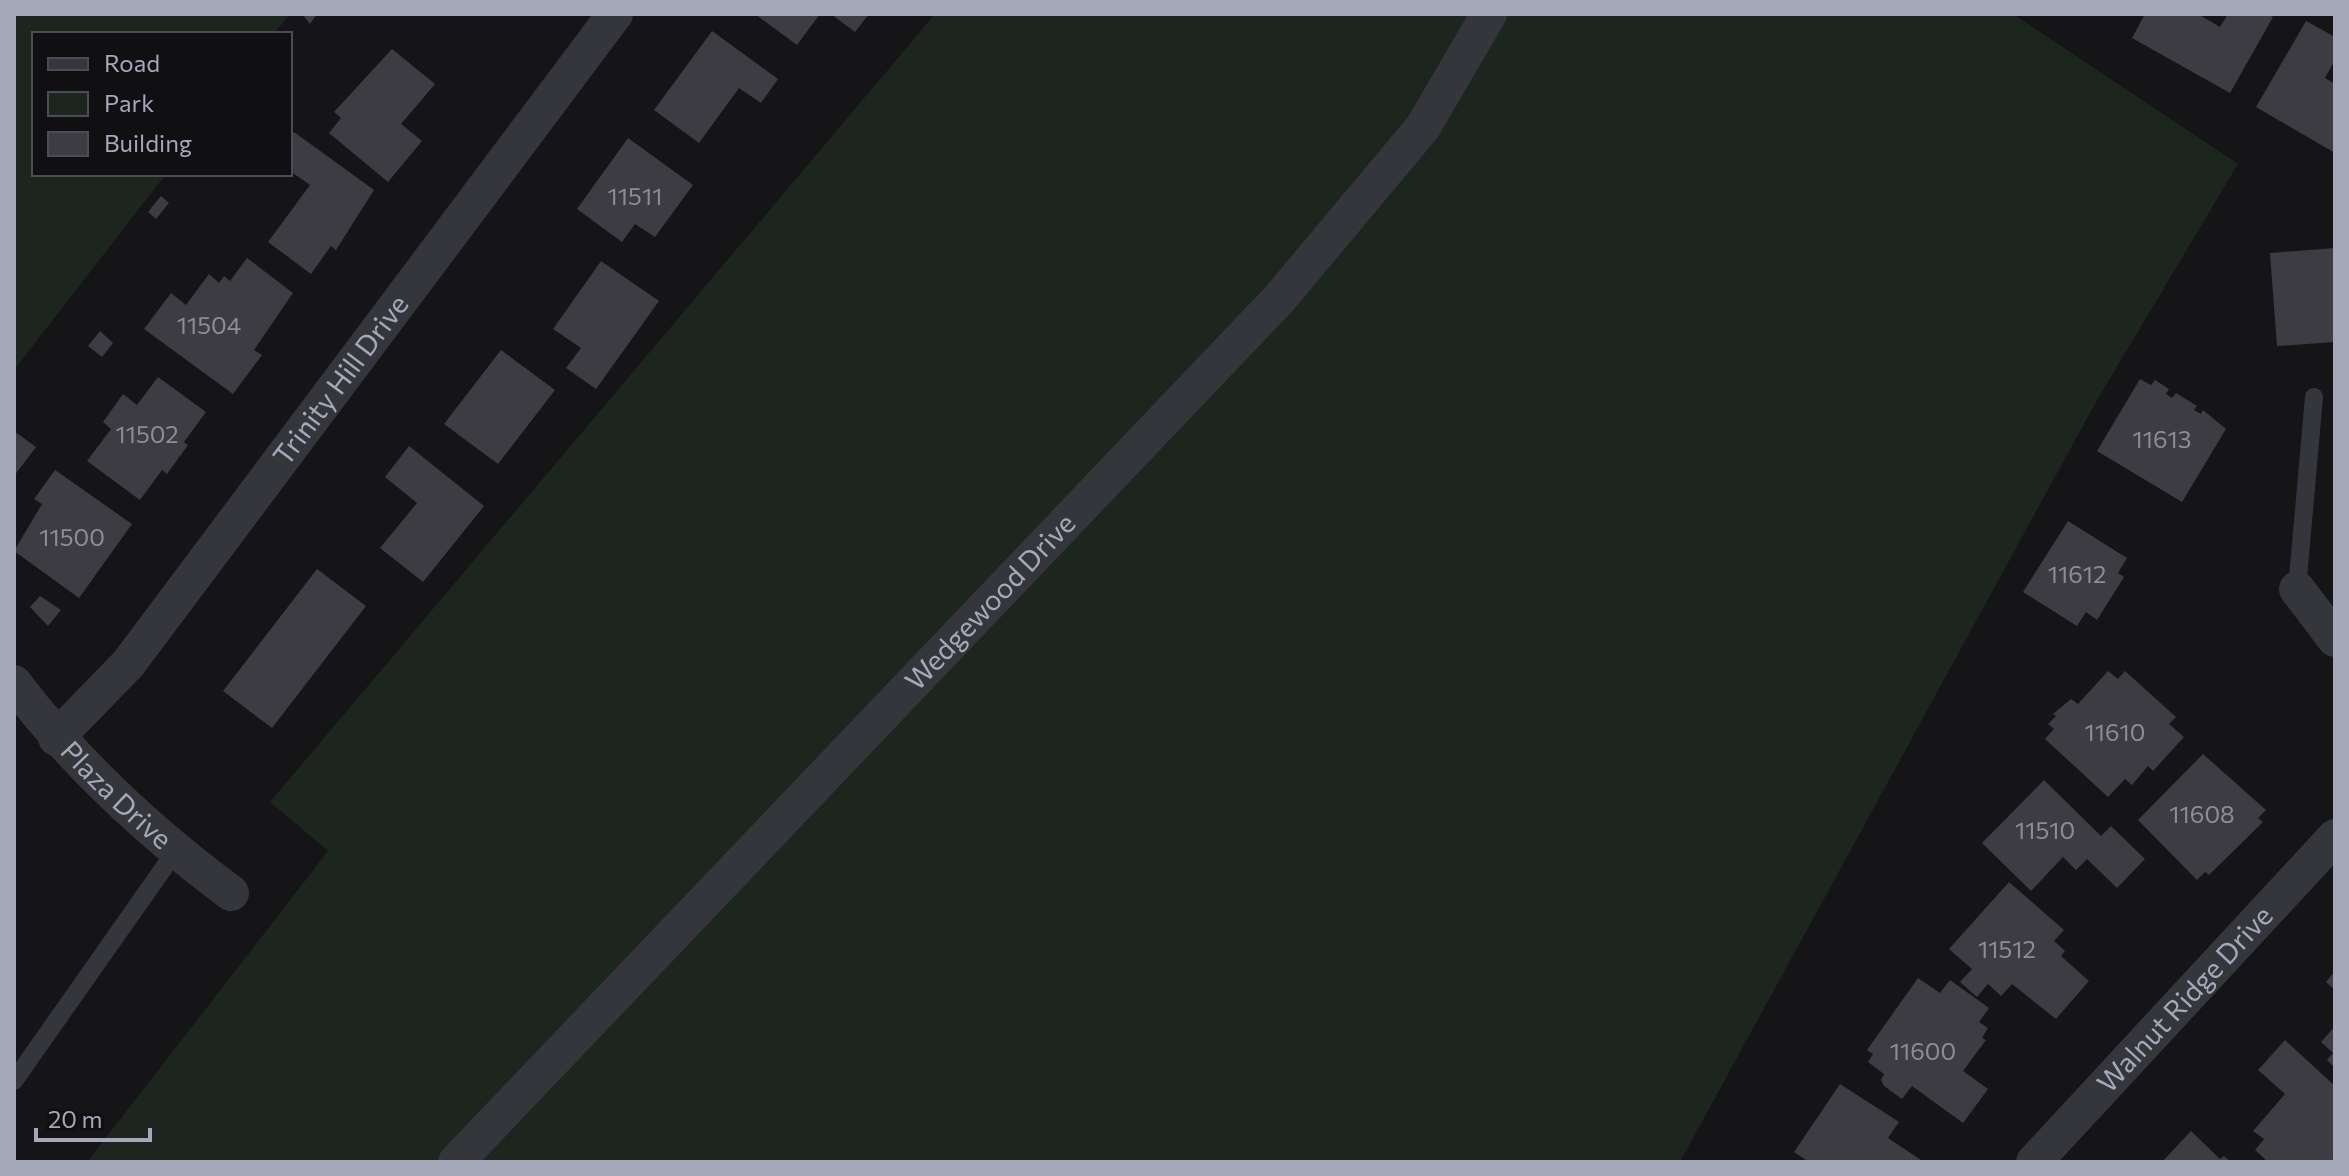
<svg xmlns="http://www.w3.org/2000/svg" width="2349" height="1176" font-family="Commissioner,sans-serif">
	<style>
		.green { fill: #1c251e }
		.building { fill: #3c3c42 }
		.lines { fill: none; stroke-linecap: round; stroke-linejoin: round }
		.lane { stroke: #35353c; stroke-width: 18 }
		.street { stroke: #35353c; stroke-width: 36 }
		.labels { text-anchor: middle; stroke-width: 8; stroke-linejoin: round; paint-order: stroke }
		.number-label { font-size: 24px; fill: #8b8d9a }
		.street-label { font-size: 28px; fill: #a5a8b8; stroke: #100f12 }
	</style>
	<rect width="100%" height="100%" fill="#151417"/>
	<g class="green">
		<path d="M14,14H290L274,34H34V174H166L14,370Z"/>
		<path d="M935,14H2013L2238,164L2096,402L1680,1162H87L328,851L270,802Z"/>
	</g>
	<g class="building">
		<path d="M302,14H317L310,24Z"/>
		<path d="M755,14H820L797,45Z"/>
		<path d="M831,14H869L855,32Z"/>
		<path d="M2145,14H2198L2220,27L2228,14H2267L2273,17L2230,93L2132,38Z"/>
		<path d="M2306,21L2335,37V60L2325,78L2335,84V153L2256,107Z"/>
		<path d="M712,31L778,79L761,103L739,88L699,143L654,110Z"/>
		<path d="M392,49L435,84L401,124L422,141L388,182L329,133L341,118L334,112Z"/>
		<path d="M294,132L374,190L336,250L331,246L311,274L268,242L310,185L290,171V137Z"/>
		<path d="M628,138L693,185L655,237L635,224L622,242L577,209Z"/>
		<path d="M161,196L169,203L156,219L148,212Z"/>
		<path d="M2335,248V342L2277,346L2270,253Z"/>
		<path d="M247,258L293,293L254,350L262,355L233,394L144,329L171,293L186,305L209,274L219,283L224,276L230,281Z"/>
		<path d="M601,261L659,301L596,389L566,368L581,348L553,329Z"/>
		<path d="M100,331L113,343L102,357L88,346Z"/>
		<path d="M501,350L555,390L498,464L444,424Z"/>
		<path d="M158,377L206,412L184,442L188,445L167,474L162,470L140,500L87,461L111,429L103,422L123,394L137,405Z"/>
		<path d="M2140,379L2151,385L2155,380L2169,389L2166,394L2172,398L2176,393L2197,406L2194,410L2201,414L2203,410L2226,429L2182,502L2097,451Z"/>
		<path d="M14,431L36,447L14,476Z"/>
		<path d="M409,446L484,506L423,582L380,548L417,503L385,477Z"/>
		<path d="M55,470L132,524L79,598L14,551L42,504L34,499Z"/>
		<path d="M2068,521L2127,558L2118,573L2124,577L2097,620L2086,612L2077,626L2023,592Z"/>
		<path d="M317,569L366,606L272,728L223,691Z"/>
		<path d="M40,596L61,610L48,626L30,607Z"/>
		<path d="M2108,671L2118,679L2125,671L2176,717L2169,724L2184,737L2153,771L2148,766L2132,785L2125,779L2108,797L2045,739L2054,729L2048,724L2056,716L2053,714L2071,699L2078,704Z"/>
		<path d="M2203,754L2266,810L2258,818L2263,822L2209,875L2205,872L2197,880L2138,820Z"/>
		<path d="M2044,780L2101,836L2111,826L2145,859L2117,888L2087,859L2076,870L2063,857L2031,891L1982,843Z"/>
		<path d="M2009,882L2064,930L2054,941L2065,951L2061,956L2089,981L2056,1019L2012,984L2001,996L1988,984L1977,997L1960,982L1972,969L1949,949Z"/>
		<path d="M2335,971V990L2326,982Z"/>
		<path d="M1918,978L1940,993L1950,980L1989,1008L1979,1022L1988,1028L1982,1038L1986,1040L1963,1071L1988,1089L1963,1123L1912,1086L1902,1099L1884,1086L1881,1080L1884,1074L1868,1062L1873,1054L1867,1050Z"/>
		<path d="M2335,1026V1068L2327,1060L2333,1053L2321,1042Z"/>
		<path d="M2285,1040L2335,1086V1157L2330,1162H2268L2255,1150L2264,1139L2253,1131L2285,1094L2258,1070Z"/>
		<path d="M1840,1084L1899,1122L1888,1138L1924,1162H1809L1794,1152Z"/>
		<path d="M2191,1131L2220,1159L2224,1156L2231,1162H2162Z"/>
	</g>
	<g class="lines">
		<g class="lane">
			<path d="M2297,589L2314,397"/>
			<path d="M14,1081L175,852"/>
		</g>
		<g class="street">
			<path d="M2297,589L2335,639"/>
			<path id="s1" d="M14,683C76,765 149,832 231,893"/>
			<path id="s2" d="M56,738L128,664L615,14"/>
			<path id="s3" d="M456,1162L1280,298L1423,127L1489,14"/>
			<path id="s4" d="M2034,1162L2335,837"/>
		</g>
	</g>
	<g class="labels">
		<g class="number-label">
			<text x="635" y="205">11511</text>
			<text x="209" y="334">11504</text>
			<text x="147" y="443">11502</text>
			<text x="2162" y="448">11613</text>
			<text x="72" y="546">11500</text>
			<text x="2077" y="583">11612</text>
			<text x="2115" y="741">11610</text>
			<text x="2202" y="823">11608</text>
			<text x="2045" y="839">11510</text>
			<text x="2007" y="958">11512</text>
			<text x="1923" y="1060">11600</text>
		</g>
		<g class="street-label">
			<text dy="10" stroke="none"><textPath href="#s2" startOffset="458">Trinity Hill Drive</textPath></text>
			<text dy="10" stroke="none"><textPath href="#s3" startOffset="774">Wedgewood Drive</textPath></text>
			<text dy="10" stroke="none"><textPath href="#s1" startOffset="152">Plaza Drive</textPath></text>
			<text dy="10" stroke="none"><textPath href="#s4" startOffset="222">Walnut Ridge Drive</textPath></text>
		</g>
	</g>
	<rect width="2349" height="1176" fill="none" stroke="#a5a8b8" stroke-width="32"/>
	<rect x="32" y="32" width="260" height="144" fill="#100f12" stroke="#4c4c54" stroke-width="2"/>
	<rect x="48" y="58" width="40" height="12" fill="#35353c" stroke="#4c4c54" stroke-width="2"/>
	<text x="104" y="72" font-size="24" fill="#a5a8b8">Road</text>
	<rect x="48" y="92" width="40" height="24" fill="#1c251e" stroke="#4c4c54" stroke-width="2"/>
	<text x="104" y="112" font-size="24" fill="#a5a8b8">Park</text>
	<rect x="48" y="132" width="40" height="24" fill="#3c3c42" stroke="#4c4c54" stroke-width="2"/>
	<text x="104" y="152" font-size="24" fill="#a5a8b8">Building</text>
	<path d="M36 1128v12h114v-12" fill="none" stroke="#a5a8b8" stroke-width="4"/>
	<text x="48" y="1128" font-size="24" fill="#a5a8b8" stroke="#100f12" stroke-width="6" paint-order="stroke">20 m</text>
</svg>
